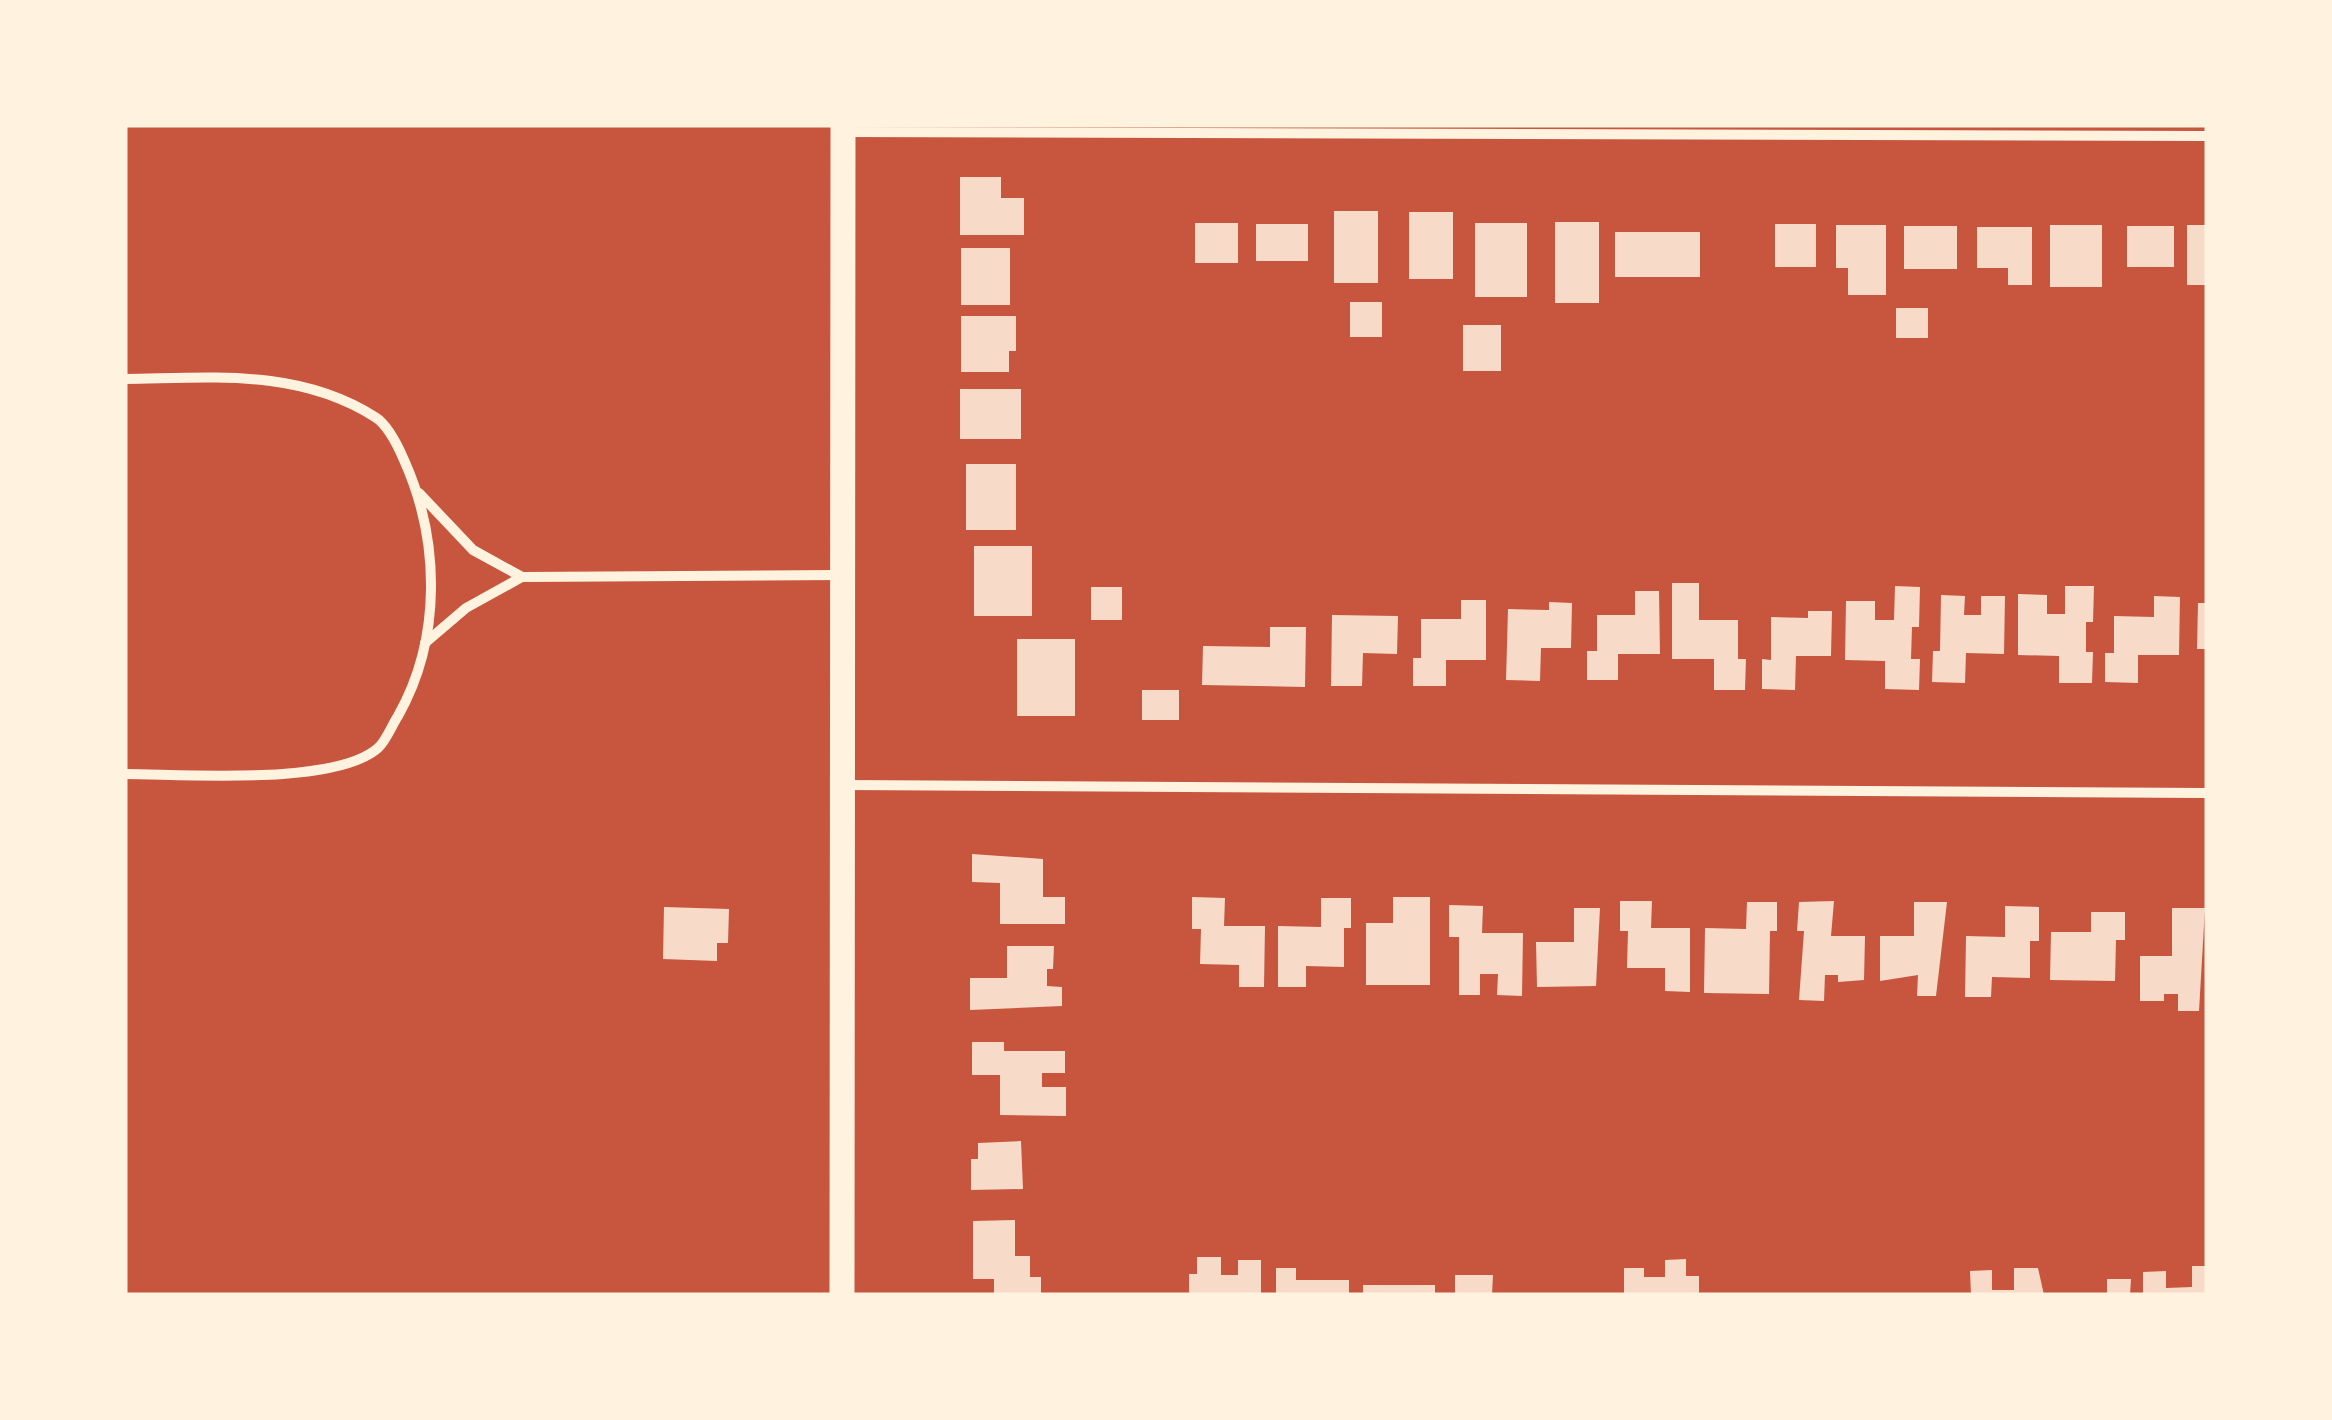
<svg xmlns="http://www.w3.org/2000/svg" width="2332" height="1420" font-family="'IBM Plex Serif',serif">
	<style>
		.building { fill: #f7dbc8 }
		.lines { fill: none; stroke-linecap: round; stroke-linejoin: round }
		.minor { stroke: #fff3e0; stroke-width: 10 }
		.primary { stroke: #fff3e0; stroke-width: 25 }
	</style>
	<rect width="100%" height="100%" fill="#c8553d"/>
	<g class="building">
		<path d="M960,177H1001V198H1024V235H960Z"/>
		<rect x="1334" y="211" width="44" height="72"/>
		<rect x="1409" y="212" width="44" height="67"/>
		<rect x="1555" y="222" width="44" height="81"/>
		<rect x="1195" y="223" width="43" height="40"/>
		<rect x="1475" y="223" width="52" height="74"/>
		<rect x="1256" y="224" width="52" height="37"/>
		<rect x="1775" y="224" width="41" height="43"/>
		<path d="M1836,225H1886V295H1848V268H1836Z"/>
		<rect x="2050" y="225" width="52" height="62"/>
		<rect x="2187" y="225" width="20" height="60"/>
		<rect x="1904" y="226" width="53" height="43"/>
		<rect x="2127" y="226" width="47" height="41"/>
		<path d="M1977,227H2032V285H2008V268H1977Z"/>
		<rect x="1615" y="232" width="85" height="45"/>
		<rect x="961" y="248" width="49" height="57"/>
		<rect x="1350" y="302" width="32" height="35"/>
		<rect x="1896" y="308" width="32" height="30"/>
		<path d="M961,316H1016V351H1009V372H961Z"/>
		<rect x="1463" y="325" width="38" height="46"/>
		<rect x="960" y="389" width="61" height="50"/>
		<rect x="966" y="464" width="50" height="66"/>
		<rect x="974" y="546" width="58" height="70"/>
		<path d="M1672,583H1699V620H1738V659H1746L1745,690H1714V659H1672Z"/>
		<path d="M1895,586L1920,587L1919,627H1912L1911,659H1920L1919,690L1885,689V661L1845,660L1846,601H1875V620H1894Z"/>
		<path d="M2065,586H2094L2093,622H2086V652H2093L2092,683H2059V656L2018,655V594L2047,595V614H2065Z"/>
		<rect x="1091" y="587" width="31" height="33"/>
		<path d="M1635,591H1659L1660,654H1618V680H1587V651H1597V615H1635Z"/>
		<path d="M1941,595L1965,596L1964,615H1981V596H2005L2004,654L1966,653L1965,683L1932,682L1933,651H1940Z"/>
		<path d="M2154,596L2180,597L2179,655H2138V683L2105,682V653H2114V616L2154,617Z"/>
		<path d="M1461,600H1486V660H1446V686H1413V658H1421V619H1461Z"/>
		<path d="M1549,602L1572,603L1571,648H1541L1540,681L1506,680L1508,609L1549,610Z"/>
		<path d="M2198,603H2207V649H2197Z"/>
		<path d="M1808,611H1832L1831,656H1796L1795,690L1762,689V659L1771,660V617L1808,618Z"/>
		<path d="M1332,615L1398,616L1397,654L1363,653L1362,686H1331Z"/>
		<path d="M1270,627H1306L1305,687L1202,685L1203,646L1270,647Z"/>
		<rect x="1017" y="639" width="58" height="77"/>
		<rect x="1142" y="690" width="37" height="30"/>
		<path d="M972,854L1043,859V897H1065V924H1000V883L972,882Z"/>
		<path d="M1192,897L1225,898L1224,926H1265L1264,987H1239V965L1200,964L1201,929H1192Z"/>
		<path d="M1393,897H1430V985H1366V923H1393Z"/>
		<path d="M1321,898H1351V928H1344V967L1306,966V987H1278V926L1321,927Z"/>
		<path d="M1620,901H1652L1651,928H1690V992L1665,991V968H1627L1628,931H1620Z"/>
		<path d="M1834,901L1831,936H1865L1864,980L1838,982V975H1825L1824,1001L1799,1000L1804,931H1797L1799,902Z"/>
		<path d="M1747,902H1777V931H1770L1769,994L1704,993L1705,928L1746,929Z"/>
		<path d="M1914,902H1947L1936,996H1917L1918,975L1880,981V936H1914Z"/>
		<path d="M1449,905L1483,906L1482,933H1523L1522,996L1497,995L1498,974H1480V995H1459V937H1449Z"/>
		<path d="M2005,906L2039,907V941H2030V978L1992,977L1991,997H1965L1966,936L2005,937Z"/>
		<path d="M664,907L729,909L728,943H717V961L663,959Z"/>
		<path d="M1574,908H1600L1596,986L1537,987L1536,942H1574Z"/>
		<path d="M2172,908H2205L2199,1011H2178V994H2164V1001H2140V956H2172Z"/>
		<path d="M2091,912H2125V940H2116L2115,981L2050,980L2051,932H2091Z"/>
		<path d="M1007,946H1054L1053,969H1047V986L1062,987V1006L970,1010V978H1007Z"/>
		<path d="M972,1042H1004V1051H1065V1073H1042V1087H1066V1116L1000,1115V1075H972Z"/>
		<path d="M1021,1141L1023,1189L971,1190V1159H978V1143Z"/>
		<path d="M1015,1220V1256H1030V1277H1041V1295H994V1279H973V1221Z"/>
		<path d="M1197,1257H1221V1275H1238V1260H1261V1295H1189V1274H1197Z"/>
		<path d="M1686,1259V1276H1699V1295H1624V1268H1644V1277H1665V1260Z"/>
		<path d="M2192,1266H2207V1295H2143V1272L2166,1271V1288L2192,1287Z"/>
		<path d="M1276,1268H1296V1280H1349V1295H1276Z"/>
		<path d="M2014,1268H2038L2044,1295H1971L1970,1271L1992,1270V1290H2014Z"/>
		<path d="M1455,1275H1493L1492,1295H1455Z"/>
		<path d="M2107,1279H2131L2130,1295H2107Z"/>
		<rect x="1363" y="1285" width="72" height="10"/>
	</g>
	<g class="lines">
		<g class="minor">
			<path d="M844,132L2207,136"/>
			<path d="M125,379C212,378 298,368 375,417C388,425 398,446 404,460C440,540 442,638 398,716C392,725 386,741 378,748C335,786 184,774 125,774"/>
			<path d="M419,493L473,550L522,577"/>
			<path d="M425,643L466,608L522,577L842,575"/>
			<path d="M844,785L2207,793"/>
		</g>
		<path class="primary" d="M842,1295L843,125"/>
	</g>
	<rect width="2332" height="1420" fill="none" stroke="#fff3e0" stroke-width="255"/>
</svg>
